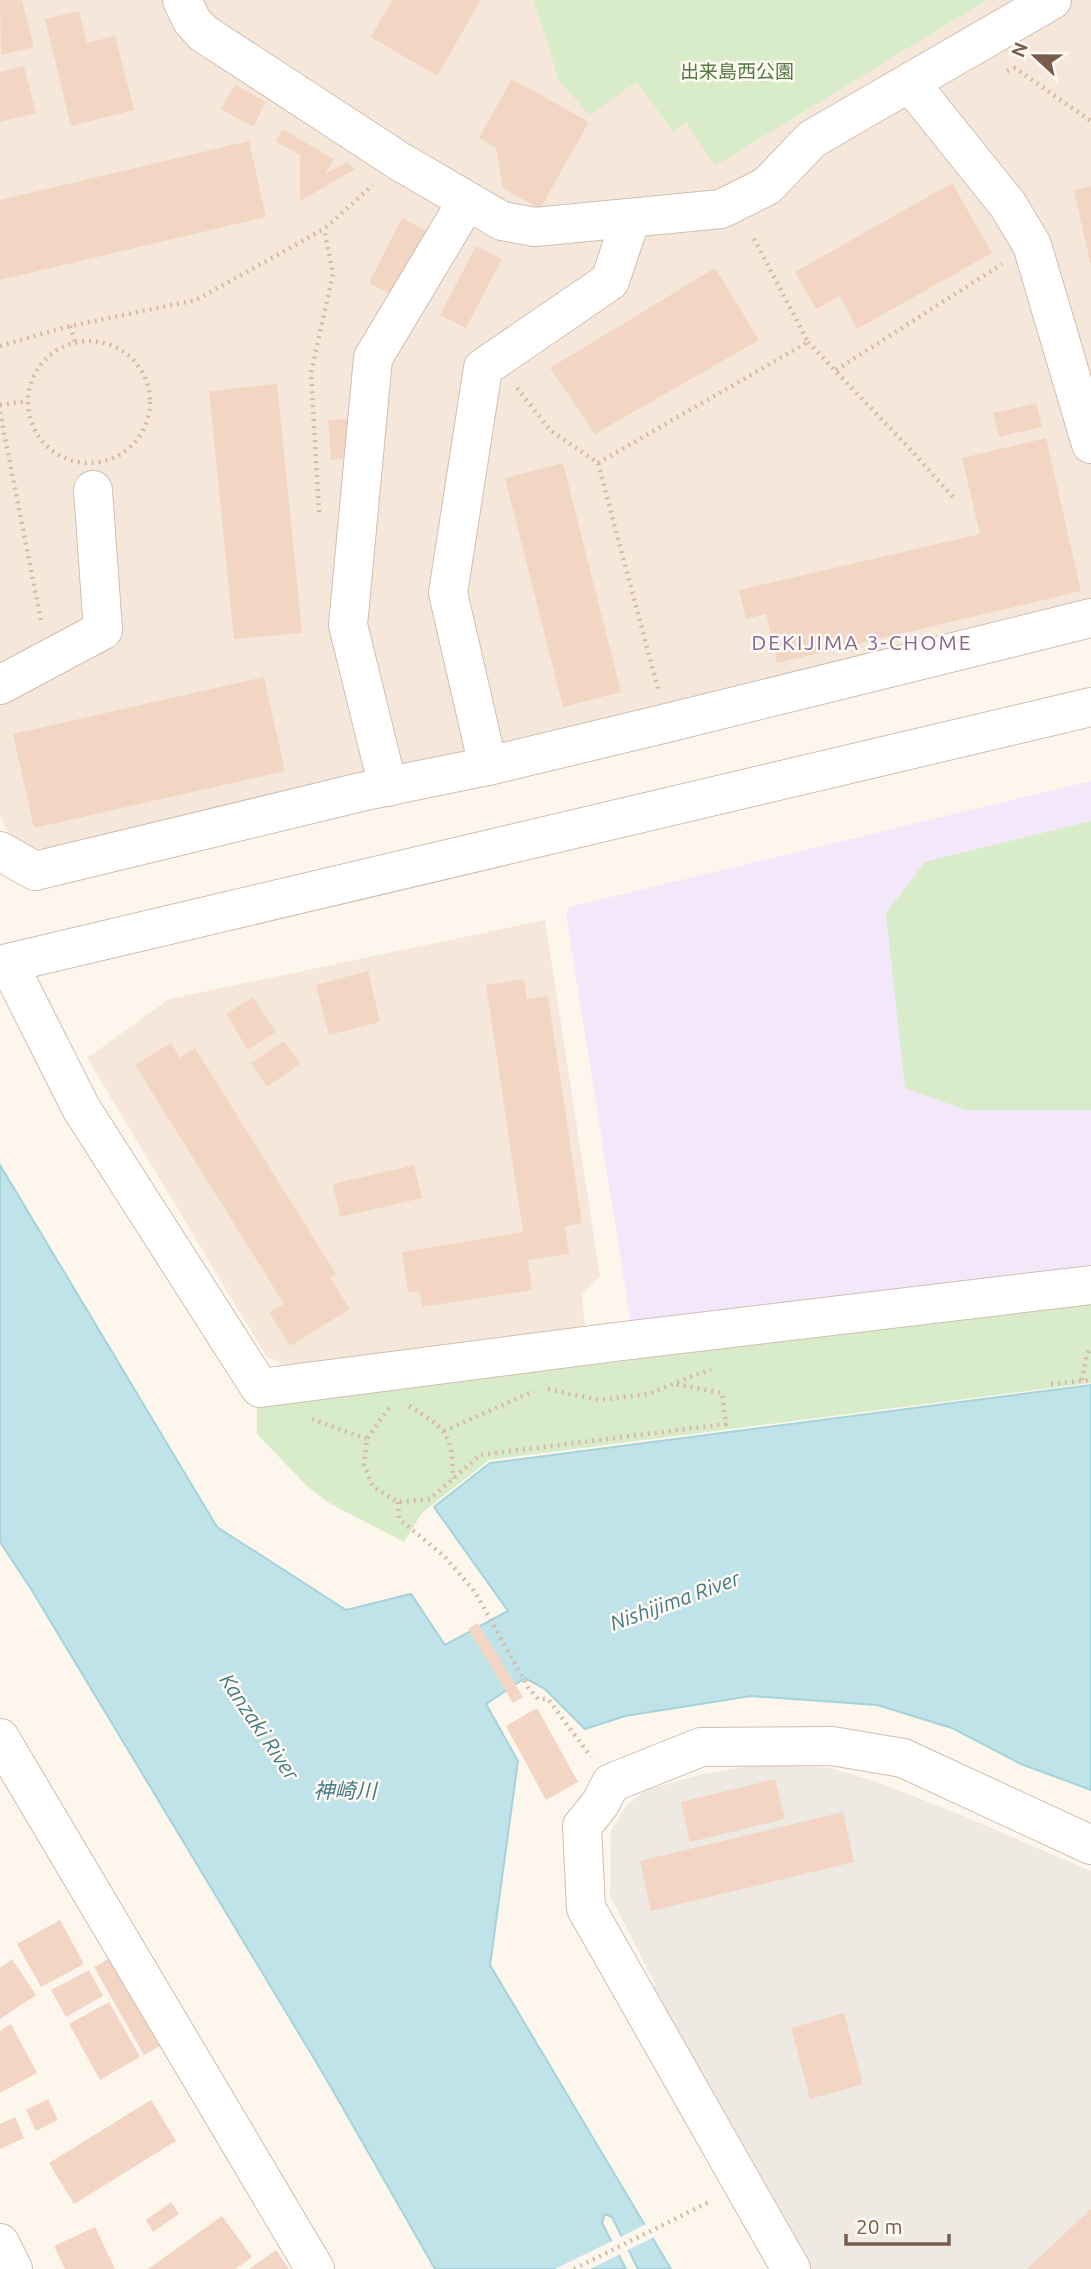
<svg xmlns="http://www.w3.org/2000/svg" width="1091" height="2269" font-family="Ubuntu,'Noto Sans JP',sans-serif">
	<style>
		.residential { fill: #f5e8da }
		.industrial { fill: #efe9e4 }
		.education { fill: #f3e8fa }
		.green { fill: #d8ecc9 }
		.water { fill: #bfe3e8; stroke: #a5d3da; stroke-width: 2 }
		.pier { fill: #fdf6ec }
		.building { fill: #f3d5c3 }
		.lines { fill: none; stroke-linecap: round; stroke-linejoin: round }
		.minor-casing { stroke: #d1beb0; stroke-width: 40 }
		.path { stroke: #d9b8a5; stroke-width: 4.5; stroke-dasharray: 2 5; stroke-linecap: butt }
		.minor { stroke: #fff; stroke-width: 38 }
		.labels { text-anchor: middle; stroke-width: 5; stroke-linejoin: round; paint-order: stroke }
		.park-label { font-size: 19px; fill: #537a41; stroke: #fffaf3 }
		.neighbourhood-label { font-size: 21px; letter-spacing: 2px; fill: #846695; stroke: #fffaf3 }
		.water-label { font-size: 21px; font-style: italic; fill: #437c86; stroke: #fffaf3 }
	</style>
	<rect width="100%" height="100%" fill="#fdf6ec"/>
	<g class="residential">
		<path d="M0,0H533L559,79L589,115L637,82L673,132L686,122L715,166L987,0H1091V602L38,857L17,848L0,817Z"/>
		<path d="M545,920L600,1276L582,1295L585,1328L294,1369L266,1356L87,1058L169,999Z"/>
	</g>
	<path class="industrial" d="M762,1764L830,1768L877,1782L954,1812L1091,1871V2269H810L644,1992L656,1986L610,1895L611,1831L626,1806L646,1790L703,1774Z"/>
	<path class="education" d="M1091,781V1265L631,1324L566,914L569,907Z"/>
	<g class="green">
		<path d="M533,0H987L715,166L686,122L673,132L637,82L589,115L559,80Z"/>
		<path d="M1091,821V1110H966L905,1088L886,913L925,862Z"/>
		<path d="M1091,1303V1383L489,1460L422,1513L404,1542L329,1503L308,1487L257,1434V1406Z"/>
	</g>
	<path class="water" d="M0,1165L217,1527L346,1610L411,1594L445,1645L508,1611L434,1507L490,1463L1091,1385V1790L1021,1764L952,1728L877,1705L751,1696L625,1716L585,1729L545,1689L525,1678L486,1704L518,1761L490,1965L671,2269H638L612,2217L605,2214L602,2223L626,2269H435L324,2075L31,1589L0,1542Z"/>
	<g class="pier">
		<path d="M648,2223L656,2236L626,2251L619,2238Z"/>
		<path d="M614,2240L622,2253L590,2269H555Z"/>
	</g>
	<g class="building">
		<path d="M0,0H22L34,47L1,55Z"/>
		<path d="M392,0H481L437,76L371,37Z"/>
		<path d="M79,11L87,43L115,36L134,110L71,126L45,19Z"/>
		<path d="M24,66L36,113L0,122V72Z"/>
		<path d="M512,79L589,122L540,209L503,188L496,148L479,138Z"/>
		<path d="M235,85L266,102L253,127L221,109Z"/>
		<path d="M282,129L334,159L325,174L347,162L355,169L300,201V155L276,142Z"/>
		<path d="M249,141L266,217L0,280V200Z"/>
		<path d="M952,183L992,253L857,329L840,296L816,309L795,272Z"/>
		<path d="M1091,186V262H1090L1074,190Z"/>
		<path d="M402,218L427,231L394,296L369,283Z"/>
		<path d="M476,246L502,259L466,328L440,315Z"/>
		<path d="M715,268L759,340L595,434L550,368Z"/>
		<path d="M277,384L302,633L234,639L209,391Z"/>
		<path d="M1036,403L1042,427L999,437L993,413Z"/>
		<path d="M349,419L352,458L331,460L328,420Z"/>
		<path d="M1046,438L1081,591L777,663L766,614L746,619L739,590L980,534L962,458Z"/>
		<path d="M563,463L621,692L563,707L505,478Z"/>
		<path d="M264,677L285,771L34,828L13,734Z"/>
		<path d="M368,971L380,1022L329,1035L316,985Z"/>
		<path d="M524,979L527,999L548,996L582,1223L565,1226L569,1254L528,1260L532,1290L422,1307L419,1291L408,1292L402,1252L523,1232L486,985Z"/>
		<path d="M253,997L276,1032L248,1050L226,1014Z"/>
		<path d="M284,1041L300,1064L267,1087L251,1063Z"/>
		<path d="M171,1043L180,1058L195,1048L336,1274L330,1278L350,1309L290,1346L269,1312L284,1304L135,1065Z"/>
		<path d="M414,1165L422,1198L340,1217L333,1184Z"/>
		<path d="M478,1623L523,1697L513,1703L468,1629Z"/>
		<path d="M537,1708L578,1782L546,1800L506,1726Z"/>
		<path d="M775,1779L785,1819L690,1842L681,1802Z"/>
		<path d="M843,1812L854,1862L651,1911L640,1861Z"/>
		<path d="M60,1920L84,1964L41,1987L17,1944Z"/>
		<path d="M110,1958L160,2046L144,2055L94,1967Z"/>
		<path d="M12,1959L36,1995L0,2019V1968Z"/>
		<path d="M89,1970L103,1996L66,2017L51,1990Z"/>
		<path d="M109,2002L140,2057L100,2080L69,2024Z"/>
		<path d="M844,2013L863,2084L810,2099L791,2028Z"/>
		<path d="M11,2024L37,2073L0,2093V2031Z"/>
		<path d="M48,2099L58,2120L36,2131L26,2110Z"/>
		<path d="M151,2100L176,2141L74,2204L49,2163Z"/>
		<path d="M15,2117L24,2138L0,2149V2124Z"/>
		<path d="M171,2202L179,2214L153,2232L146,2220Z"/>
		<path d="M1091,2209V2269H1027Z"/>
		<path d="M222,2216L252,2257L236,2269H148Z"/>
		<path d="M95,2227L115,2269H65L54,2246Z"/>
		<path d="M276,2250L289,2269H249Z"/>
	</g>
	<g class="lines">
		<g class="minor-casing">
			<g id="minor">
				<path d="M182,0L192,21L203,33L399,161L502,221L535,227L721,209L767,186L812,139L1052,0"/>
				<path d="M910,83L1008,205L1032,245L1091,444"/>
				<path d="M0,685L103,630L93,490"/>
				<path d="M1091,707L8,963L81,1108L260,1388L615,1342L1091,1285"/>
				<path d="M488,766L448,593L483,368L610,281L631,218"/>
				<path d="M388,787L348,625L373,358L467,201"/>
				<path d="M0,851L35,871L361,792L488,766L667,723L1091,618"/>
				<path d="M0,1738L315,2269"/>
				<path d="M0,2243L13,2269"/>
				<path d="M791,2269L586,1908L582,1826L600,1804L611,1783L701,1747L832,1746L903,1758L1091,1845"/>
			</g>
		</g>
		<g class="path">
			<path d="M1007,71L1015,68L1091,121"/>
			<path d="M70,326L75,342"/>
			<circle cx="89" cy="402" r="61"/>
			<path d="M808,342L909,448L953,497"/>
			<path d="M0,346L70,326L196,300L324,229L373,185"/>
			<path d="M836,370L1002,264"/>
			<path d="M517,388L550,430L598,463L658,689"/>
			<path d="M0,405L28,401"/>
			<path d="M0,412L41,621"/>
			<path d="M598,463L808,342L752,235"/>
			<path d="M319,512L311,373L333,274L324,229"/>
			<path d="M1082,1380L1087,1354L1091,1348"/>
			<path d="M1051,1384L1091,1380"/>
			<path d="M548,1389L599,1400L648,1394L711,1369"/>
			<path d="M409,1406C446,1428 453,1435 453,1479"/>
			<path d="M389,1408L367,1439L364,1465L373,1487L398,1502L430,1499L480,1455L726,1424L722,1393L675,1384"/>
			<path d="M312,1419L367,1439"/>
			<path d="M444,1431L534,1391"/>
			<path d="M398,1502L399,1519L444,1556L475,1592L528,1687L538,1699H548L591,1757"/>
			<path d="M574,2269L711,2201"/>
		</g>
		<use href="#minor" class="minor"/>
	</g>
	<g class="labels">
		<g class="park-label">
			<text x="737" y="78">出来島西公園</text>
		</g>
		<g class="neighbourhood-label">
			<text x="862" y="650">DEKIJIMA 3-CHOME</text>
		</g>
		<g class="water-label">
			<text transform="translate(675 1601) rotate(-20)" y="7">Nishijima River</text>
			<text transform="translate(259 1727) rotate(56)" y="7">Kanzaki River</text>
			<text x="345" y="1798">神崎川</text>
		</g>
	</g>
	<g transform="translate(1035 56) rotate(292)" stroke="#fffaf3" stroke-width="5" paint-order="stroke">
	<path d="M0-5L12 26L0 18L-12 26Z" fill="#7a5c4d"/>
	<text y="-10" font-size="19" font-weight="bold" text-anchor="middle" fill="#7a5c4d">N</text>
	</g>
	<path d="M846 2234v10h103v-10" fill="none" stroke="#7a5c4d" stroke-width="3.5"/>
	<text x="856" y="2234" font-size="21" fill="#7a5c4d" stroke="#fffaf3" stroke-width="5" paint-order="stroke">20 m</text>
</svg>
